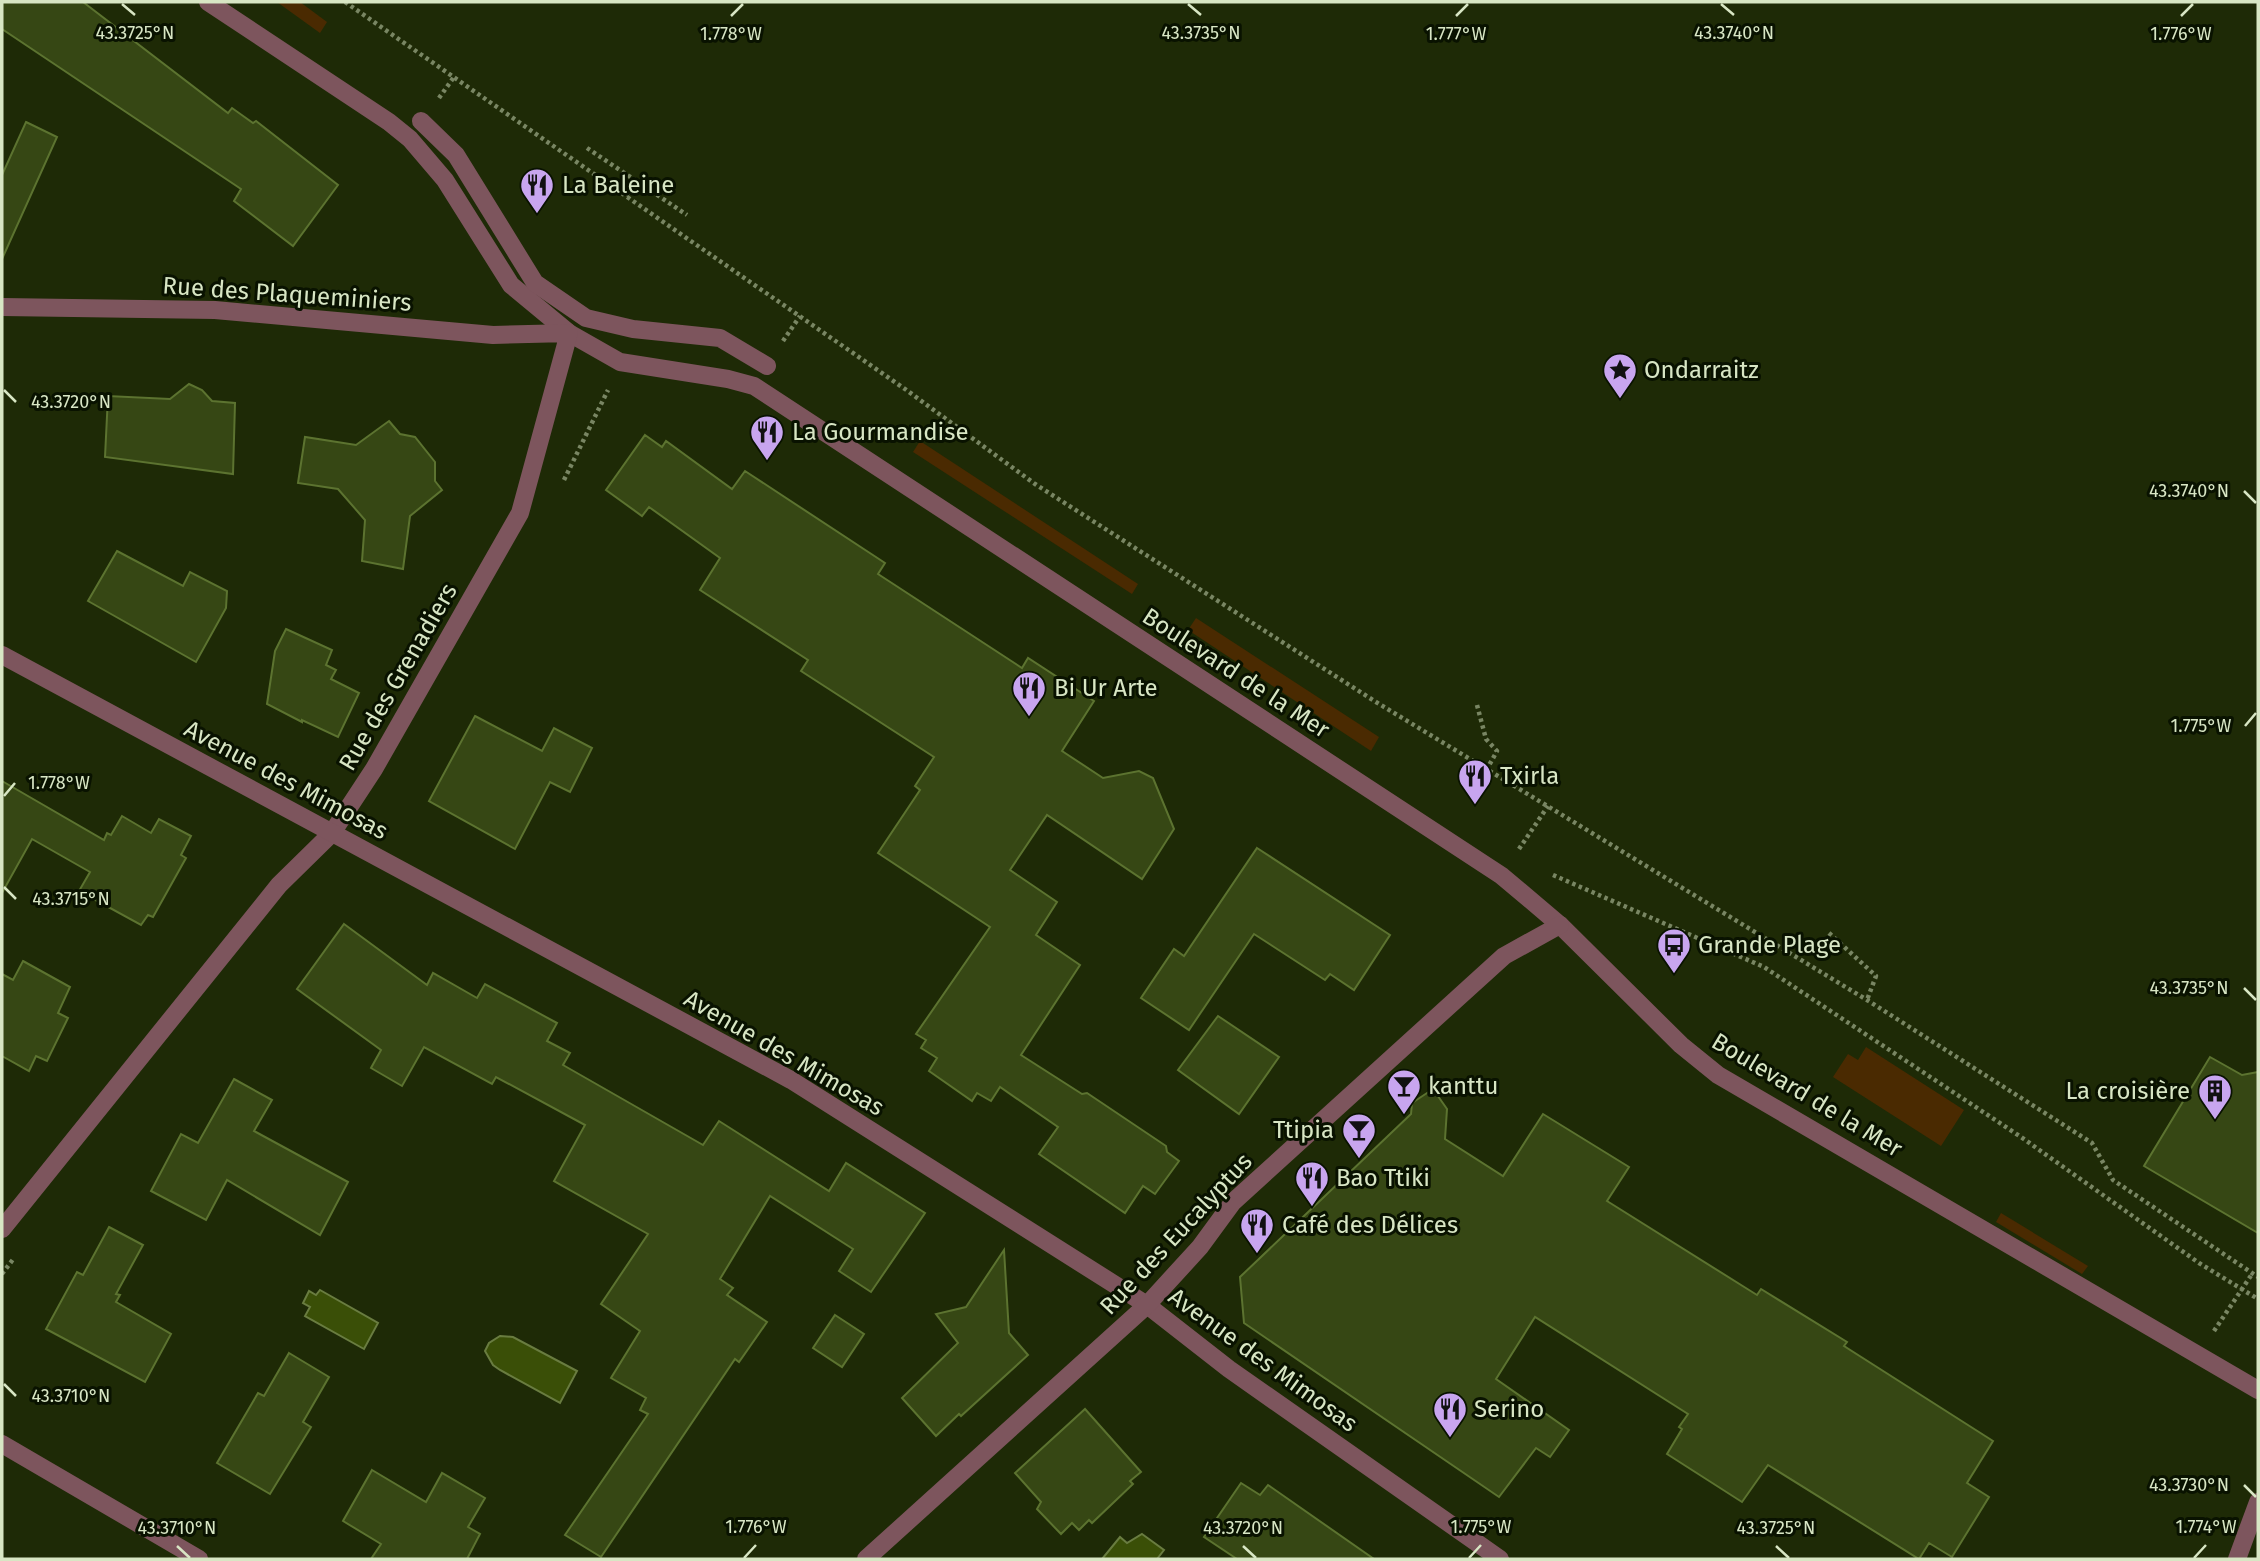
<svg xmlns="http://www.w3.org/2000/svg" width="2260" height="1561" font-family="'Fira Sans',sans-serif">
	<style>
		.green { fill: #4a2a01 }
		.water { fill: #3a4f07; stroke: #697c40; stroke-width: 2 }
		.building { fill: #364714; stroke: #5c7330; stroke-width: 2 }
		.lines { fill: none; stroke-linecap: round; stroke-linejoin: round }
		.path { stroke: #798663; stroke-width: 4.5; stroke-dasharray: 3.5 3.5; stroke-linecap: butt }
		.minor { stroke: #7d555d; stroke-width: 18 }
		.ticks { fill: none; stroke: #d8e6c4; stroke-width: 2.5 }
		.labels { text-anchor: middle; stroke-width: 6; stroke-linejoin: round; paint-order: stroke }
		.poi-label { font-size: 24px; fill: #d8e6c4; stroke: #091200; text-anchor: start }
		.street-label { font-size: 24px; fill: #d8e6c4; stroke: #091200 }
		.ticks-label { font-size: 18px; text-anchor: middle; fill: #d8e6c4; stroke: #091200; stroke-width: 6; stroke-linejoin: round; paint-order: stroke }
	</style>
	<rect width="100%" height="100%" fill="#1e2a06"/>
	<g class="green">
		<path d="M277,2H300L327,22L320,33Z"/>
		<path d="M920,441L1138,584L1132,594L913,452Z"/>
		<path d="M1196,618L1379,737L1371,751L1188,630Z"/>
		<path d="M1866,1047L1964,1110L1941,1146L1833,1077L1848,1054L1858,1060Z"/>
		<path d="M2001,1213L2088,1266L2082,1274L1996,1222Z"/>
	</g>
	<g class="water">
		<path d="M320,1290L378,1323L364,1349L305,1316L310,1307L303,1303L309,1291L316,1295Z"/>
		<path d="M500,1336L513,1337L577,1371L560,1403L500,1370L493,1365L485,1351L489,1343Z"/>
		<path d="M1142,1534L1164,1550L1157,1559H1102L1120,1537L1127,1543Z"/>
	</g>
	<g class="building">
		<path d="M2,2H83L228,113L232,108L253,123L256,121L338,185L293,246L234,201L241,189L2,29Z"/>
		<path d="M26,122L57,137L2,259V175Z"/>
		<path d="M189,384L202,390L212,401L235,403L233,474L105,457L108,396L170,399Z"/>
		<path d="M389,421L400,434L415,437L435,462V481L442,490L410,516L403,569L362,561L365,520L338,489L298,483L305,437L356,445Z"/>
		<path d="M645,435L662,447L666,441L732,489L745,471L885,563L878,574L1022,668L1028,658L1094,701L1062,751L1103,778L1139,771L1153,778L1174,829L1142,879L1047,815L1010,870L1057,902L1036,935L1080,965L1021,1055L1082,1094L1087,1093L1166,1146L1167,1152L1179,1161L1155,1194L1143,1186L1125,1213L1039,1154L1058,1127L1000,1087L991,1101L977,1093L972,1101L929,1071L937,1058L921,1048L926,1040L916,1034L990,927L878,853L920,790L915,786L934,757L801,671L808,660L700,590L720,558L649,507L642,516L606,490Z"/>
		<path d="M117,551L183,586L190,572L227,591L226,608L196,662L88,601Z"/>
		<path d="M286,629L332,650L326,665L336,670L331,679L359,693L338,737L302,720V722L267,704L275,651Z"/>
		<path d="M475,716L542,751L554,728L592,748L570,792L550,782L515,849L429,801Z"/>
		<path d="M2,781L104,840L107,833L111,835L122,816L151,833L159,819L191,836L181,855L186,858L153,917L148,915L141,925L79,891L90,872L32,839L2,893Z"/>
		<path d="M1257,848L1390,935L1354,990L1330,974L1325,980L1254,934L1189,1030L1141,998L1174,949L1184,956Z"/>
		<path d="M344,924L427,985L433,973L477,998L485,984L557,1023L547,1041L570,1053L563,1065L703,1145L719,1121L829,1191L846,1163L925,1213L871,1292L839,1271L853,1249L770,1196L720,1279L733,1288L727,1295L767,1322L739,1362L735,1359L601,1557L565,1535L648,1414L640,1410L646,1398L611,1378L640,1331L601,1304L648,1234L554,1181L585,1125L496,1077L492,1084L424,1047L402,1086L371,1068L381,1050L297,989Z"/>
		<path d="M23,961L70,987L58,1013L68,1018L47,1061L36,1056L29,1071L2,1056V974L13,980Z"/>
		<path d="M1218,1016L1279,1057L1239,1114L1178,1070Z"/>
		<path d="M2210,1057L2242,1075L2258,1072V1233L2144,1166Z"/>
		<path d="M234,1079L272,1100L254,1131L348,1182L320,1235L227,1180L206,1220L151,1191L181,1134L198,1143Z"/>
		<path d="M1433,1089L1447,1109L1445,1139L1503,1176L1543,1114L1629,1167L1607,1201L1757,1295L1761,1289L1847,1342L1844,1346L1993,1441L1967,1483L1989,1497L1952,1557L1929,1543L1919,1559L1768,1465L1742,1502L1667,1454L1682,1429L1679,1427L1688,1414L1535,1317L1496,1379L1569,1430L1550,1457L1536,1448L1499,1497L1244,1323L1240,1277L1411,1114L1412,1103Z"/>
		<path d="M109,1227L143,1245L116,1294L120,1295L116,1302L171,1334L145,1382L46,1329L77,1272L83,1275Z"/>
		<path d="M1004,1250L1009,1333L1028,1355L961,1416L959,1414L936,1436L902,1398L958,1343L936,1314L966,1307Z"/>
		<path d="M835,1315L864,1334L842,1367L813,1348Z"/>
		<path d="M289,1353L329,1377L303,1422L311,1427L270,1494L217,1463L258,1393L264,1396Z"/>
		<path d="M1085,1409L1141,1472L1130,1481L1133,1484L1092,1523L1089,1520L1079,1530L1072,1523L1061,1534L1037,1509L1041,1502L1015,1473Z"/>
		<path d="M372,1470L426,1502L442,1473L485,1498L468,1527L480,1534L467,1559H371L381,1544L343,1521Z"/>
		<path d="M1241,1483L1260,1495L1268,1485L1374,1559H1237L1204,1537Z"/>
	</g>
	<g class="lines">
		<g class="path">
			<path d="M345,2L905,389L1035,484L1376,702L1867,1000L2092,1143L2113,1180L2258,1277"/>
			<path d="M439,98L454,77"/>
			<path d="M587,148L687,215"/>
			<path d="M626,196L636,180"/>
			<path d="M783,341L800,316"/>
			<path d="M564,480L608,390"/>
			<path d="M1477,705L1486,739L1497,751L1487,769"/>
			<path d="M1519,849L1548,806"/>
			<path d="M1553,875L1764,967L2021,1137L2199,1263L2258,1299"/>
			<path d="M1829,933L1876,976L1867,1000"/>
			<path d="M2,1274L14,1258"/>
			<path d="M2214,1331L2252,1274"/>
		</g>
		<g class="minor">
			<path d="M208,2L389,122L410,139L445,180L511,285L569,333L620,362L728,379L754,386L1502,876L1560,925L1681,1045L1718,1075L2258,1390"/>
			<path d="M421,121L456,155L535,283L586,318L633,329L720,338L767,366"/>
			<path d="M2,307L215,310L493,335L569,333L520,513L374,769L332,833L279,885L2,1229"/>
			<path d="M2,655L791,1080L1147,1305L1229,1369L1500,1559"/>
			<path d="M2,1444L199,1559"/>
			<path d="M866,1559L1147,1305L1200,1247L1233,1202L1504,956L1560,925"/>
			<path d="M2237,1559L2258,1502"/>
		</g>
	</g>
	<path class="ticks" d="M122,4L135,15M1188,4L1201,15M1721,4L1734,15M731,16L743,4M1456,16L1468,4M2181,16L2193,4M4,390L16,402M2244,491L2256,503M2245,726L2256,713M4,796L15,783M4,887L16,899M2244,988L2256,1000M4,1384L16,1396M2244,1485L2256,1497M177,1546L190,1558M1243,1546L1256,1558M1776,1546L1789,1558M744,1558L756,1545M1469,1558L1481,1545M2194,1558L2206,1545"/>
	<defs>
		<g id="restaurant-pin" transform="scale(1.75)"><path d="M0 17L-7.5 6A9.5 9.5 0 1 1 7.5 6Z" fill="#c8a5ef" stroke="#091200"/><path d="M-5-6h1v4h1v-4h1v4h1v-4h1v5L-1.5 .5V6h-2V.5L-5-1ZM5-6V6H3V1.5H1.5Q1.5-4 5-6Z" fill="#111"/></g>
		<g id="sight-pin" transform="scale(1.75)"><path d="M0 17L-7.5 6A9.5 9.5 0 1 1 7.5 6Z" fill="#c8a5ef" stroke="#091200"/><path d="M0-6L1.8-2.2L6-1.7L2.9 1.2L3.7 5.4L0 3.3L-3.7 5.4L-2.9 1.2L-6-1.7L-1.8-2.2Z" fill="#111"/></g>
		<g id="bus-pin" transform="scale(1.75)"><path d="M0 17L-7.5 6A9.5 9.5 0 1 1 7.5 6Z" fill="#c8a5ef" stroke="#091200"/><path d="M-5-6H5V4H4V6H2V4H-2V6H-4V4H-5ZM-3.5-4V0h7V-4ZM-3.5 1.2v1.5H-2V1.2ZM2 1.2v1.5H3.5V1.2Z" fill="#111"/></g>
		<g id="bar-pin" transform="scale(1.75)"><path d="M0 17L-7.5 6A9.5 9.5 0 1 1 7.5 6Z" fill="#c8a5ef" stroke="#091200"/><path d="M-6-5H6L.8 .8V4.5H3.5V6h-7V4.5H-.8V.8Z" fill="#111"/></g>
		<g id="building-pin" transform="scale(1.75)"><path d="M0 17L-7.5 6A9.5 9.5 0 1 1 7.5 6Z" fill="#c8a5ef" stroke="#091200"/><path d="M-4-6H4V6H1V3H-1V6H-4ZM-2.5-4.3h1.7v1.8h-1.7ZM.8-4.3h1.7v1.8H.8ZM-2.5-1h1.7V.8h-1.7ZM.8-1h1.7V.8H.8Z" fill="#111"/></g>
	</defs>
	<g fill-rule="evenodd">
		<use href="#restaurant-pin" x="537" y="185"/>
		<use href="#sight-pin" x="1620" y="370"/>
		<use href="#restaurant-pin" x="767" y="432"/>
		<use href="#restaurant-pin" x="1029" y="688"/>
		<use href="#restaurant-pin" x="1475" y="776"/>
		<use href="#bus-pin" x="1674" y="945"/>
		<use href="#bar-pin" x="1404" y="1086"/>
		<use href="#building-pin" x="2215" y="1091"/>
		<use href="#bar-pin" x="1359" y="1130"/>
		<use href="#restaurant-pin" x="1312" y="1178"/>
		<use href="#restaurant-pin" x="1257" y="1225"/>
		<use href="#restaurant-pin" x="1450" y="1409"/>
	</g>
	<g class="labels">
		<g class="poi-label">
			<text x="562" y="193">La Baleine</text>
			<text x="1644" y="378">Ondarraitz</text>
			<text x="792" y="440">La Gourmandise</text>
			<text x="1054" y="696">Bi Ur Arte</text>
			<text x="1500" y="784">Txirla</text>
			<text x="1698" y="953">Grande Plage</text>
			<text x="1428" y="1094">kanttu</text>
			<text x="2190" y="1099" text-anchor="end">La croisière</text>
			<text x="1334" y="1138" text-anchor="end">Ttipia</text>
			<text x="1336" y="1186">Bao Ttiki</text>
			<text x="1282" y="1233">Café des Délices</text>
			<text x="1474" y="1417">Serino</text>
		</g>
		<g class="street-label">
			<text transform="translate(287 294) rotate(4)" y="8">Rue des Plaqueminiers</text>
			<text transform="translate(1236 673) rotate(33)" y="8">Boulevard de la Mer</text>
			<text transform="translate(398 677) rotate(-60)" y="8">Rue des Grenadiers</text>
			<text transform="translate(286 780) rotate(28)" y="8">Avenue des Mimosas</text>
			<text transform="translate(784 1053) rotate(30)" y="8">Avenue des Mimosas</text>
			<text transform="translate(1807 1095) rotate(31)" y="8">Boulevard de la Mer</text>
			<text transform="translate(1176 1234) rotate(-47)" y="8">Rue des Eucalyptus</text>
			<text transform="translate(1263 1360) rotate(36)" y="8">Avenue des Mimosas</text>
		</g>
	</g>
	<g class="ticks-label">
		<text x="135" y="39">43.3725°N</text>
		<text x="1201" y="39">43.3735°N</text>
		<text x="1734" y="39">43.3740°N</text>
		<text x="731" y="40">1.778°W</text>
		<text x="1456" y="40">1.777°W</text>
		<text x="2181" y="40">1.776°W</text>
		<text x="71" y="408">43.3720°N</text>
		<text x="2189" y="497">43.3740°N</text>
		<text x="2201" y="732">1.775°W</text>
		<text x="59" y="789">1.778°W</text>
		<text x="71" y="905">43.3715°N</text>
		<text x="2189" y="994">43.3735°N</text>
		<text x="71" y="1402">43.3710°N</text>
		<text x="2189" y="1491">43.3730°N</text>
		<text x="756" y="1533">1.776°W</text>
		<text x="1481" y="1533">1.775°W</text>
		<text x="2206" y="1533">1.774°W</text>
		<text x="177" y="1534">43.3710°N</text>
		<text x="1243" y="1534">43.3720°N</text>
		<text x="1776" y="1534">43.3725°N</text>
	</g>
	<rect width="2260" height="1561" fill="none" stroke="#d8e6c4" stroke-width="7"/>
</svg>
